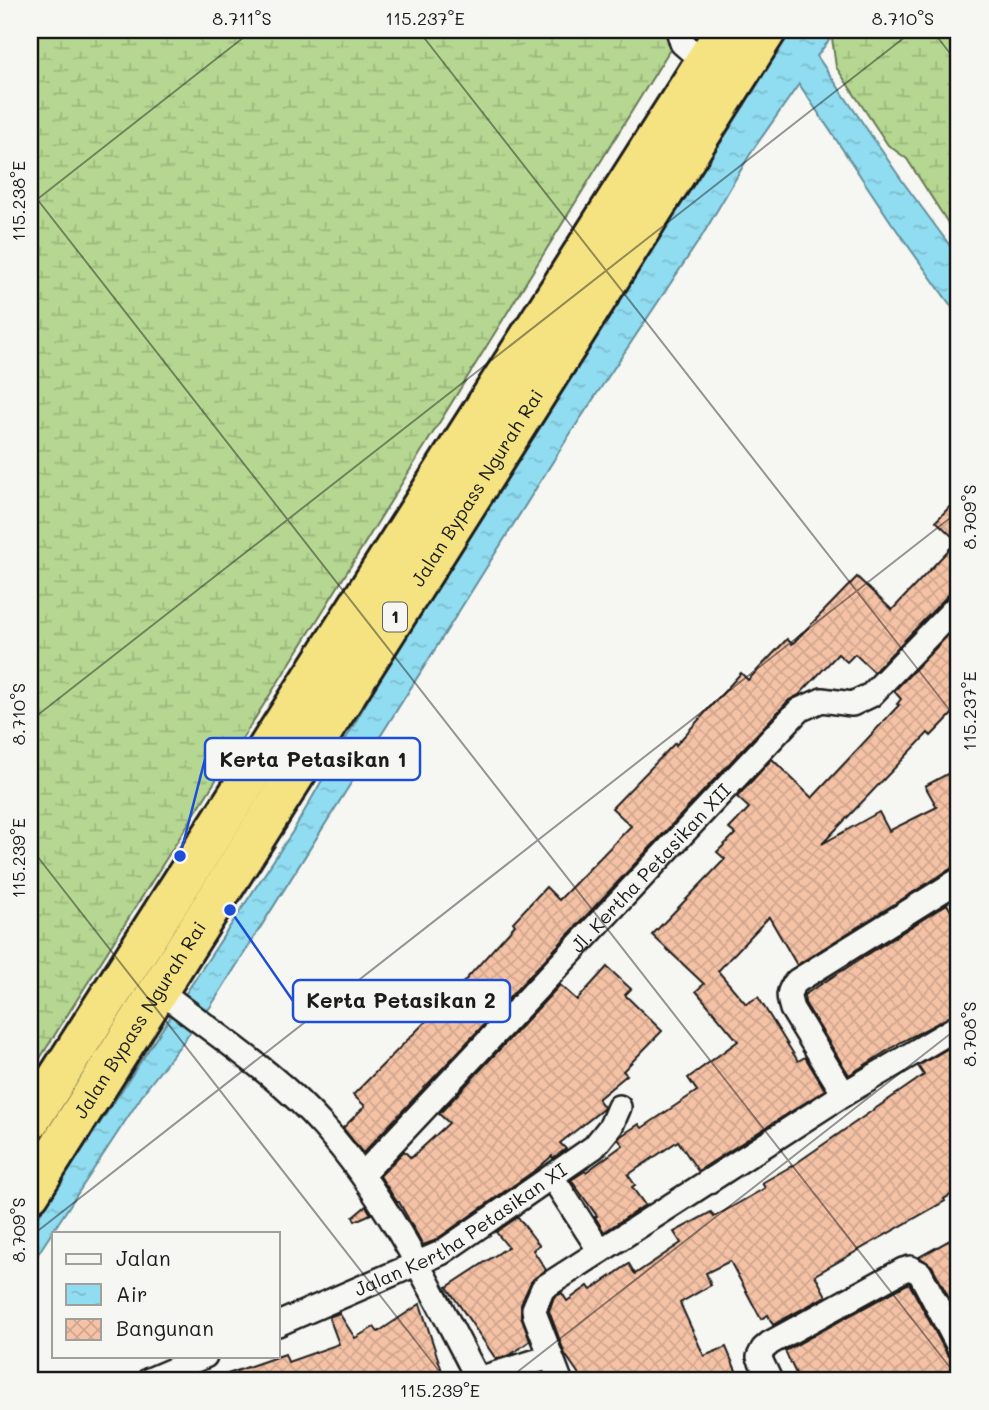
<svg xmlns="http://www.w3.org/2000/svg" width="989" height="1410" font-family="Mali,sans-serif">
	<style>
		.wetland { fill: url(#wetland-marsh); stroke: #687a56; stroke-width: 2 }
		.water { fill: url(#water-ripples); stroke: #628f9b; stroke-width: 2 }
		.building { fill: url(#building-cross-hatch); stroke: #1c1c1c; stroke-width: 2 }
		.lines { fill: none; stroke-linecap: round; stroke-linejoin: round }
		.minor-casing { stroke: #1c1c1c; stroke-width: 28 }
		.trunk-casing { stroke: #1c1c1c; stroke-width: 44 }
		.minor { stroke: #f6f6f2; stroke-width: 23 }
		.trunk { stroke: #f5e382; stroke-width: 38 }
		.ticks { fill: none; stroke: #1c1c1c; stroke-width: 2; stroke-opacity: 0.45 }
		.labels { text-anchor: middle; stroke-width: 6; stroke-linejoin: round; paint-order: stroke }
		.shield { fill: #f6f6f2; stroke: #5d5d5c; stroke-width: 2 }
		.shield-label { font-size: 18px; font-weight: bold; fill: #1c1c1c }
		.street-label { font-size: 19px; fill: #1c1c1c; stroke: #f6f6f2 }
		.leader { fill: none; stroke: #1d4ed8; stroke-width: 2.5 }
		.callout-dot { fill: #1d4ed8; stroke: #f6f6f2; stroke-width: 2.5 }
		.callout { fill: #f6f6f2; stroke: #1d4ed8; stroke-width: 2.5 }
		.callout-label { font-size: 21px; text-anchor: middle; font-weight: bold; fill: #1c1c1c }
		.neatline { fill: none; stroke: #1c1c1c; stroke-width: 2.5 }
		.ticks-label { font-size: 18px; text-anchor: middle; fill: #1c1c1c }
	</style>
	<defs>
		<pattern id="wetland-marsh" width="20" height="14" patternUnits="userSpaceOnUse" patternTransform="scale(1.75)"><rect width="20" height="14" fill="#b5d791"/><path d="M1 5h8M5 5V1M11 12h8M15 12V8" fill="none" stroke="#9bb87c"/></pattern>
		<pattern id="water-ripples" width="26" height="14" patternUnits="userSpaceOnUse" patternTransform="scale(1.75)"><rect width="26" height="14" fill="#90dcf0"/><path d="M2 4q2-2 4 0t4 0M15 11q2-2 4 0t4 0" fill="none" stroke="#7cbccd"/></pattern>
		<pattern id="building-cross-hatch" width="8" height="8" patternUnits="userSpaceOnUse" patternTransform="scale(1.75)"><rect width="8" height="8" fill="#f5c2a6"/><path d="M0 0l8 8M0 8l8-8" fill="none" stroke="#d1a68e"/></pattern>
	</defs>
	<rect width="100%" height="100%" fill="#f6f6f2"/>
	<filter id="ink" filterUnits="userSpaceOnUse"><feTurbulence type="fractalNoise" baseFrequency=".0143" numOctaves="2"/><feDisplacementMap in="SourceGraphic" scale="14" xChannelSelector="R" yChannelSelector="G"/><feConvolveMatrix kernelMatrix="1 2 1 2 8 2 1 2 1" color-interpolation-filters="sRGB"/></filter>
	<g filter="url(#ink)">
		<g class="wetland">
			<path d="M30,30H682L321,614L30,1074Z"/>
			<path d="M837,30H959V240L907,159L888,145L836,67L832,38Z"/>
		</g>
		<path class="water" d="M789,30H837L817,56L903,182L959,258V317L891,222L799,84L752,151L702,236L572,431L211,1006L147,1088L30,1266V1229L293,831L388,665L649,253L737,112L771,52Z"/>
		<g class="building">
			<path d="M959,497V590L949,594L874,672L855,654L847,662L838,654L799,695L789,700L363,1153L343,1128L365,1106L353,1095L451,996L515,925L513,922L546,887L559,900L631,826L612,808L675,743L676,745L741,673L748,680L787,639L792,644L857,577L892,610L957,541L936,521Z"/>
			<path d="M959,624V707L931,736L928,733L822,844L879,812L889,831L937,807L925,786L949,773L959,792V866L952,868L797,965L769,917L718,971L746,1004L758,997L798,1061L805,1057L825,1090L698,1171L678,1141L628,1175L635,1185L632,1187L645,1205L604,1232L595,1217L597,1216L571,1180L585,1171L586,1172L623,1145L618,1139L621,1136L639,1124L642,1128L697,1091L688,1078L738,1041L696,991L704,984L652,935L725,859L717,852L735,834L729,829L749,808L737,797L772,759L812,798L899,705L897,704L901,699L894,691Z"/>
			<path d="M947,904L959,925V1012L901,1042L849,1075L805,1003L804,995Z"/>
			<path d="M607,967L631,989L625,995L662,1031L623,1071L627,1075L598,1099L604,1107L603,1109L560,1143L566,1149L553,1158L552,1156L537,1169L434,1241L423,1245L399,1202H397L380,1176L404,1151L411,1158L449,1123L439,1114L560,985L577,1000Z"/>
			<path d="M959,1042V1190L944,1199L945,1201L815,1275L826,1296L773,1325L768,1315L761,1319L730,1261L706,1273L711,1285L680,1303L704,1356L726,1347L740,1380H583L565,1354L549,1311L554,1297L562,1293L567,1301L588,1286L591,1290L629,1264L635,1274L681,1243L674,1232L711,1212L714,1217L765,1188L762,1183L795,1164L924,1075L918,1066Z"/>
			<path d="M366,1206L371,1214L355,1221L353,1217Z"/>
			<path d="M518,1217L539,1245L533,1250L546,1270L531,1282L521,1304V1317L530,1341L510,1355L496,1359L447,1287L508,1247L496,1232Z"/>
			<path d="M959,1235V1317L932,1266L919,1257Z"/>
			<path d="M909,1283L947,1354L952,1359L959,1361V1380H799L785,1351Z"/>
			<path d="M420,1304L445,1380H219V1377L285,1354L288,1362L339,1344L329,1317L339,1313L355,1338L374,1327L378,1332Z"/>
		</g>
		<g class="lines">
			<g class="minor-casing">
				<g id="minor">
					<path d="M678,30L682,43L705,63"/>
					<path d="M159,990C214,1034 276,1073 323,1126C389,1200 432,1291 478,1379"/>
					<path d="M844,1094L792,1009C788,996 787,992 797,981L959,880"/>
					<path id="s1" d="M363,1174L799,710L822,700L852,704L871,695L959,604"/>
					<path d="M552,1177L600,1251"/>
					<path id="s2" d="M278,1324L441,1253L594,1147L611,1126L619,1107"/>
					<path d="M149,1380L205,1356"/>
					<path d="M475,1380L550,1357"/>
					<path d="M560,1380L535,1315L534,1309L543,1288L844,1094L959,1026"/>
					<path d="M770,1380L759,1357L763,1349L770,1343L903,1270L910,1268L920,1273L959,1347"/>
				</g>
			</g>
			<g class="trunk-casing">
				<g id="trunk">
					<path d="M30,1121L725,30"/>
					<path id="s3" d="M30,1193L767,30"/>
				</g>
			</g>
			<use href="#minor" class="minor"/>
			<use href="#trunk" class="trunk"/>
		</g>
	</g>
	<path class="ticks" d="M418,30L959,722M932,30L959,65M30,190L959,1379M30,205L253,30M30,721L914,30M30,847L446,1380M30,1237L959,511M507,1380L959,1027"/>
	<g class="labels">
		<rect class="shield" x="383" y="602.5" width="24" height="29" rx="5"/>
		<g class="shield-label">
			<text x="395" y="623">1</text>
		</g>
		<g class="street-label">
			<text dy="7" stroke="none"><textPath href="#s3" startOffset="835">Jalan Bypass Ngurah Rai</textPath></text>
			<text dy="7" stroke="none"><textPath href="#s1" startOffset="420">Jl. Kertha Petasikan XII</textPath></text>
			<text dy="7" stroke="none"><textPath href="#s3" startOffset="205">Jalan Bypass Ngurah Rai</textPath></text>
			<text dy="7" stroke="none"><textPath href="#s2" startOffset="206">Jalan Kertha Petasikan XI</textPath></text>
		</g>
	</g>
	<path class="leader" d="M180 856L205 759M230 910L293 1001"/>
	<g class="callout-dot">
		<circle cx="180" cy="856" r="7"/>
		<circle cx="230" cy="910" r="7"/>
	</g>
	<g class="callout">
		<rect x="205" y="738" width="215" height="42" rx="7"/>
		<rect x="293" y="980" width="217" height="42" rx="7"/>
	</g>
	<g class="callout-label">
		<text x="313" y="767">Kerta Petasikan 1</text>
		<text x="401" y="1008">Kerta Petasikan 2</text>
	</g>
	<rect width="989" height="1410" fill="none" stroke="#f6f6f2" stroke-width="77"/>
	<rect x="52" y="1232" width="228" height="126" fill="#f6f6f2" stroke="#9f9f9c" stroke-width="2"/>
	<rect x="66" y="1254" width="35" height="10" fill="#f6f6f2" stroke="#9f9f9c" stroke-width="2"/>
	<text x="116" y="1266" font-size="21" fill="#1c1c1c">Jalan</text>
	<rect x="66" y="1284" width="35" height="21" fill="url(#water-ripples)" stroke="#9f9f9c" stroke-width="2"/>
	<text x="116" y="1302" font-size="21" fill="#1c1c1c">Air</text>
	<rect x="66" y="1319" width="35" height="21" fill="url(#building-cross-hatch)" stroke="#9f9f9c" stroke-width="2"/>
	<text x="116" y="1336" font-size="21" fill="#1c1c1c">Bangunan</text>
	<rect x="38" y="38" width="912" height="1334" class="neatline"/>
	<g class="ticks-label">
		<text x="242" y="25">8.711°S</text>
		<text x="425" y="25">115.237°E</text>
		<text x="903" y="25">8.710°S</text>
		<text transform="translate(19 201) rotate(-90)" y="6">115.238°E</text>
		<text transform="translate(970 517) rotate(-90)" y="6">8.709°S</text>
		<text transform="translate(970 711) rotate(-90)" y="6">115.237°E</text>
		<text transform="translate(19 714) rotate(-90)" y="6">8.710°S</text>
		<text transform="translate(19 858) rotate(-90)" y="6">115.239°E</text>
		<text transform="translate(970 1034) rotate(-90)" y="6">8.708°S</text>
		<text transform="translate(19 1230) rotate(-90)" y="6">8.709°S</text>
		<text x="440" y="1397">115.239°E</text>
	</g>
</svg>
